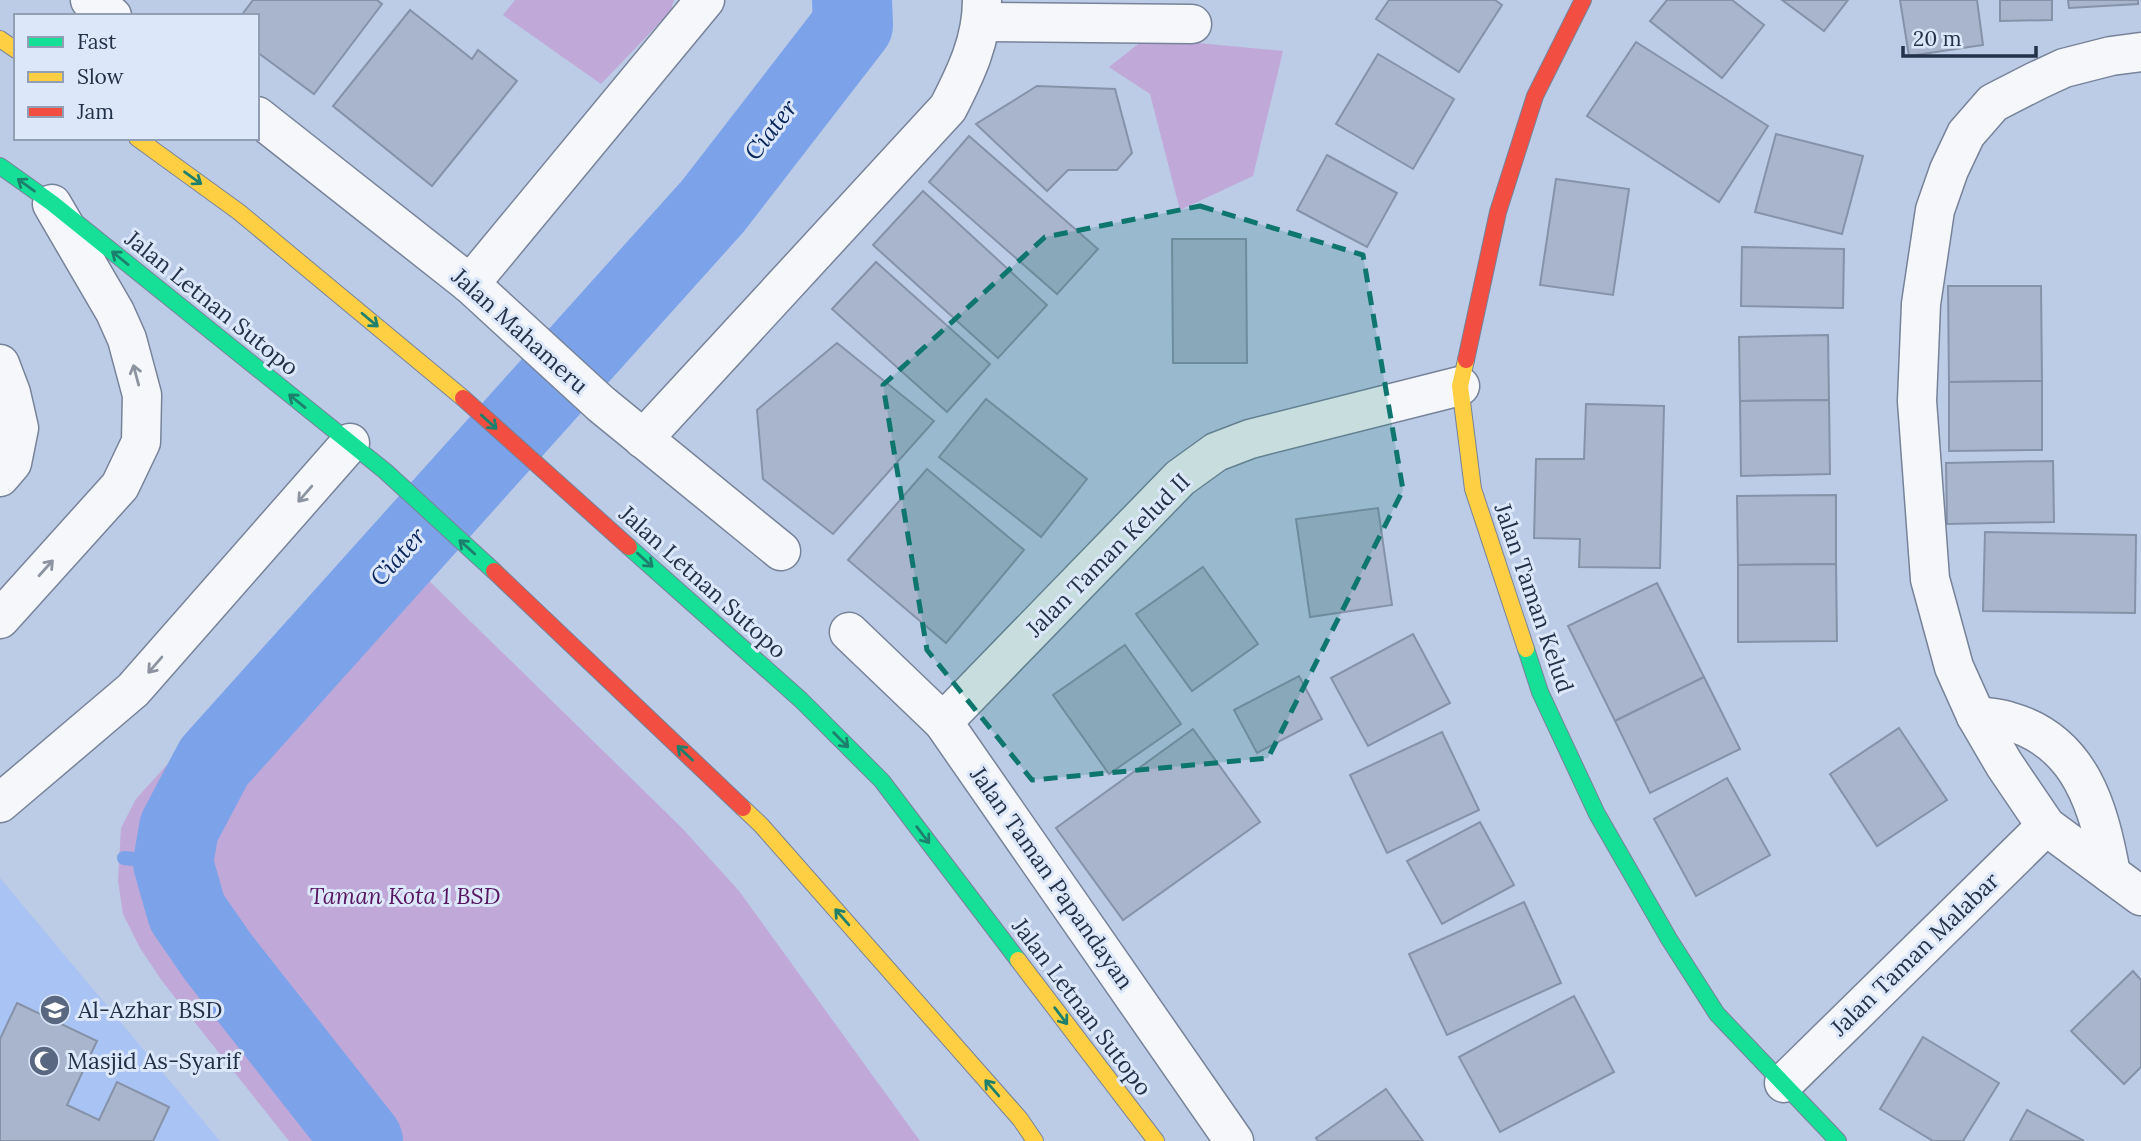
<svg xmlns="http://www.w3.org/2000/svg" width="2141" height="1141" font-family="Lora,serif">
	<style>
		.built { fill: #a8c3f4 }
		.green { fill: #c0a8d8 }
		.lines { fill: none; stroke-linecap: round; stroke-linejoin: round }
		.stream { stroke: #7ca3e9; stroke-width: 14 }
		.river { stroke: #7ca3e9; stroke-width: 80 }
		.building { fill: #a8b5cd; stroke: #8692a8; stroke-width: 2 }
		.street-casing { stroke: #778399; stroke-width: 41 }
		.fast-casing { stroke: #778399; stroke-width: 18 }
		.slow-casing { stroke: #778399; stroke-width: 18 }
		.jam-casing { stroke: #778399; stroke-width: 18 }
		.street { stroke: #f5f7fb; stroke-width: 38 }
		.fast { stroke: #16e098; stroke-width: 16 }
		.slow { stroke: #ffcf43; stroke-width: 16 }
		.jam { stroke: #f24e42; stroke-width: 16 }
		.oneway { stroke: #1d806d }
		.oneway2 { stroke: #8c94a2 }
		.marked { fill: #0f766e; fill-opacity: 0.2; stroke: #0f766e; stroke-width: 5; stroke-dasharray: 14 9; stroke-linejoin: round }
		.labels { text-anchor: middle; stroke-width: 6; stroke-linejoin: round; paint-order: stroke }
		.street-label { font-size: 23px; fill: #233149; stroke: #dce7f9 }
		.park-label { font-size: 23px; font-style: italic; fill: #571562; stroke: #dce7f9 }
		.poi-label { font-size: 23px; fill: #233149; stroke: #dce7f9; text-anchor: start }
		.water-label { font-size: 24px; font-style: italic; fill: #08255b; stroke: #dce7f9 }
	</style>
	<rect width="100%" height="100%" fill="#bccbe6"/>
	<path class="built" d="M0,878L220,1141H0Z"/>
	<g class="green">
		<path d="M515,0H674L670,12L601,84L503,15Z"/>
		<path d="M1146,38L1283,51L1253,176L1180,210L1150,94L1109,67Z"/>
		<path d="M378,531L681,827L739,891L920,1141H289L162,981L140,948L123,914L118,881L121,828L136,799Z"/>
	</g>
	<g class="lines">
		<path class="stream" d="M124,858L173,863"/>
		<path class="river" d="M363,1141L218,957L187,912L173,863L179,828L214,762L713,206L853,25L852,0"/>
	</g>
	<g class="building">
		<path d="M253,0H377L382,4L314,94L257,52V16H241Z"/>
		<path d="M1389,0H1495L1502,5L1459,72L1376,19Z"/>
		<path d="M1667,0H1732L1764,25L1722,78L1650,21Z"/>
		<path d="M1782,0H1848L1824,31Z"/>
		<path d="M1900,0H1977L1983,45L1909,56Z"/>
		<path d="M2000,0H2052V20L2000,21Z"/>
		<path d="M2068,0H2138V4L2069,8Z"/>
		<path d="M410,10L472,59L478,50L517,81L432,186L333,106Z"/>
		<path d="M1636,42L1768,126L1719,202L1587,116Z"/>
		<path d="M1378,54L1454,99L1413,169L1336,124Z"/>
		<path d="M1037,86L1115,89L1132,153L1117,170H1068L1047,191L976,124Z"/>
		<path d="M1776,134L1863,156L1842,234L1755,212Z"/>
		<path d="M969,136L1098,249L1057,294L929,182Z"/>
		<path d="M1327,155L1397,193L1367,247L1297,210Z"/>
		<path d="M1556,179L1629,189L1613,295L1540,285Z"/>
		<path d="M923,191L1047,305L998,358L873,245Z"/>
		<path d="M1172,239H1246L1247,363H1173Z"/>
		<path d="M1742,247L1844,249L1843,308L1741,306Z"/>
		<path d="M876,262L990,364L947,412L832,309Z"/>
		<path d="M1948,286H2041L2042,381L1949,382Z"/>
		<path d="M1828,335L1829,400L1740,401L1739,337Z"/>
		<path d="M837,343L934,421L833,534L763,479L757,410Z"/>
		<path d="M2042,381V450L1949,451V382Z"/>
		<path d="M986,399L1087,479L1041,537L939,457Z"/>
		<path d="M1829,400L1830,474L1741,476L1740,401Z"/>
		<path d="M1586,404L1664,406L1660,568L1579,567L1580,539L1534,538L1536,459H1584Z"/>
		<path d="M2053,461L2054,522L1947,524L1946,463Z"/>
		<path d="M927,469L1024,550L946,643L848,560Z"/>
		<path d="M1836,495V564L1738,565L1737,496Z"/>
		<path d="M1378,508L1392,605L1310,617L1296,519Z"/>
		<path d="M1985,532L2136,535L2135,613L1983,611Z"/>
		<path d="M1836,564L1837,641L1738,642V565Z"/>
		<path d="M1203,567L1258,644L1192,691L1136,614Z"/>
		<path d="M1657,583L1704,677L1615,721L1568,626Z"/>
		<path d="M1413,634L1450,703L1368,746L1331,678Z"/>
		<path d="M1125,645L1181,724L1109,774L1053,695Z"/>
		<path d="M1299,676L1322,719L1257,753L1234,710Z"/>
		<path d="M1704,677L1740,749L1650,793L1615,721Z"/>
		<path d="M1899,728L1947,800L1877,846L1830,774Z"/>
		<path d="M1193,729L1260,822L1123,920L1056,828Z"/>
		<path d="M1442,732L1479,810L1387,853L1350,775Z"/>
		<path d="M1727,778L1770,855L1696,896L1654,819Z"/>
		<path d="M1480,822L1514,885L1442,924L1407,861Z"/>
		<path d="M1524,902L1561,983L1447,1035L1409,954Z"/>
		<path d="M2133,971L2141,980V1067L2124,1084L2071,1031Z"/>
		<path d="M1574,996L1614,1072L1500,1132L1459,1057Z"/>
		<path d="M17,1003L97,1041L67,1105L99,1120L117,1082L169,1107L153,1141H0V1039Z"/>
		<path d="M1923,1037L1999,1083L1963,1141H1933L1880,1109Z"/>
		<path d="M1386,1089L1423,1141H1318L1316,1138Z"/>
		<path d="M2027,1110L2084,1141H2010Z"/>
	</g>
	<g class="lines">
		<g class="street-casing">
			<g id="street">
				<path d="M90,0L112,16"/>
				<path d="M982,22L1192,24"/>
				<path d="M2141,52L2111,56L2064,68L2036,81L1993,103L1966,134L1949,170L1935,210L1921,304L1917,401L1930,579L1954,667L1976,716L2004,764L2046,826L2141,896"/>
				<path d="M257,116L470,284L601,404L781,551"/>
				<path d="M470,284L705,0"/>
				<path d="M0,364L11,393L19,428L12,463L0,477"/>
				<path d="M643,439L948,108C966,73 982,40 982,0"/>
				<path d="M0,619L120,486L141,442L142,395L127,339L115,312L52,204"/>
				<path d="M849,632L943,722L1234,1141"/>
				<path d="M1976,716C1987,717 1998,718 2008,721C2081,741 2099,808 2111,874"/>
				<path d="M943,722L1180,478L1216,452L1250,439L1460,386"/>
				<path d="M0,803L133,690L350,443"/>
				<path d="M1784,1083L2046,826"/>
			</g>
		</g>
		<g class="fast-casing">
			<g id="fast">
				<path d="M0,166L52,203L385,471L494,571"/>
				<path d="M629,547L801,700L882,781L1018,960"/>
				<path d="M1526,649L1540,692L1597,814L1669,939L1717,1014L1838,1141"/>
			</g>
		</g>
		<g class="slow-casing">
			<g id="slow">
				<path d="M0,39L16,50"/>
				<path d="M137,138L239,212L463,398"/>
				<path d="M1466,360L1460,386L1473,489L1526,649"/>
				<path d="M743,808L761,825L1020,1119L1035,1141"/>
				<path d="M1018,960L1156,1141"/>
			</g>
		</g>
		<g class="jam-casing">
			<g id="jam">
				<path d="M1466,360L1498,212L1535,96L1583,0"/>
				<path d="M463,398L629,547"/>
				<path d="M494,571L743,808"/>
			</g>
		</g>
		<use href="#street" class="street"/>
		<use href="#fast" class="fast"/>
		<use href="#slow" class="slow"/>
		<use href="#jam" class="jam"/>
	</g>
	<defs><path id="oneway-shaft" d="M-6 0H5M1.5-3L5.5 0L1.5 3" fill="none" stroke-width="1.6" stroke-linecap="round" stroke-linejoin="round" transform="scale(1.75)"/></defs>
	<g class="oneway">
		<use href="#oneway-shaft" transform="translate(193 178) rotate(36)"/>
		<use href="#oneway-shaft" transform="translate(26 185) rotate(-144)"/>
		<use href="#oneway-shaft" transform="translate(120 258) rotate(-141)"/>
		<use href="#oneway-shaft" transform="translate(370 320) rotate(40)"/>
		<use href="#oneway-shaft" transform="translate(297 401) rotate(-141)"/>
		<use href="#oneway-shaft" transform="translate(489 422) rotate(42)"/>
		<use href="#oneway-shaft" transform="translate(467 547) rotate(-138)"/>
		<use href="#oneway-shaft" transform="translate(645 560) rotate(42)"/>
		<use href="#oneway-shaft" transform="translate(841 740) rotate(45)"/>
		<use href="#oneway-shaft" transform="translate(685 753) rotate(-137)"/>
		<use href="#oneway-shaft" transform="translate(923 835) rotate(53)"/>
		<use href="#oneway-shaft" transform="translate(842 917) rotate(-131)"/>
		<use href="#oneway-shaft" transform="translate(1061 1016) rotate(53)"/>
		<use href="#oneway-shaft" transform="translate(992 1088) rotate(-131)"/>
	</g>
	<g class="oneway2">
		<use href="#oneway-shaft" transform="translate(136 375) rotate(-105)"/>
		<use href="#oneway-shaft" transform="translate(305 494) rotate(131)"/>
		<use href="#oneway-shaft" transform="translate(46 568) rotate(-48)"/>
		<use href="#oneway-shaft" transform="translate(155 665) rotate(131)"/>
	</g>
	<path class="marked" d="M1200,206L1363,255L1403,490L1268,758L1032,780L927,650L883,385L1045,237Z"/>
	<defs>
		<g id="school-disc" transform="scale(1.575)"><circle r="9.5" fill="#596780" stroke="#dce7f9"/><path d="M0-5L7-2L0 1L-7-2ZM-4 1L0 2.5L4 1V4Q0 6-4 4Z" fill="#fff"/></g>
		<g id="mosque-disc" transform="scale(1.575)"><circle r="9.5" fill="#596780" stroke="#dce7f9"/><path d="M3.5-4.9A6 6 0 1 0 3.5 4.9A5 5 0 1 1 3.5-4.9Z" fill="#fff"/></g>
	</defs>
	<g fill-rule="evenodd">
		<use href="#school-disc" x="55" y="1010"/>
		<use href="#mosque-disc" x="44" y="1061"/>
	</g>
	<g class="labels">
		<g class="street-label">
			<text transform="translate(212 303) rotate(39)" y="8">Jalan Letnan Sutopo</text>
			<text transform="translate(520 331) rotate(42)" y="8">Jalan Mahameru</text>
			<text transform="translate(1108 555) rotate(-45)" y="8">Jalan Taman Kelud II</text>
			<text transform="translate(703 582) rotate(42)" y="8">Jalan Letnan Sutopo</text>
			<text transform="translate(1534 598) rotate(71)" y="8">Jalan Taman Kelud</text>
			<text transform="translate(1052 878) rotate(55)" y="8">Jalan Taman Papandayan</text>
			<text transform="translate(1915 954) rotate(-44)" y="8">Jalan Taman Malabar</text>
			<text transform="translate(1082 1007) rotate(53)" y="8">Jalan Letnan Sutopo</text>
		</g>
		<g class="park-label">
			<text x="405" y="904">Taman Kota 1 BSD</text>
		</g>
		<g class="poi-label">
			<text x="78" y="1018">Al-Azhar BSD</text>
			<text x="67" y="1069">Masjid As-Syarif</text>
		</g>
		<g class="water-label">
			<text transform="translate(771 130) rotate(-52)" y="8">Ciater</text>
			<text transform="translate(398 557) rotate(-48)" y="8">Ciater</text>
		</g>
	</g>
	<rect x="14" y="14" width="245" height="126" fill="#dce7f9" stroke="#929eb3" stroke-width="2"/>
	<rect x="28" y="37" width="35" height="10" fill="#16e098" stroke="#929eb3" stroke-width="2"/>
	<text x="77" y="49" font-size="21" fill="#233149">Fast</text>
	<rect x="28" y="72" width="35" height="10" fill="#ffcf43" stroke="#929eb3" stroke-width="2"/>
	<text x="77" y="84" font-size="21" fill="#233149">Slow</text>
	<rect x="28" y="107" width="35" height="10" fill="#f24e42" stroke="#929eb3" stroke-width="2"/>
	<text x="77" y="119" font-size="21" fill="#233149">Jam</text>
	<path d="M1903 46v10h133v-10" fill="none" stroke="#233149" stroke-width="3.5"/>
	<text x="1913" y="46" font-size="21" fill="#233149" stroke="#dce7f9" stroke-width="5" paint-order="stroke">20 m</text>
</svg>
